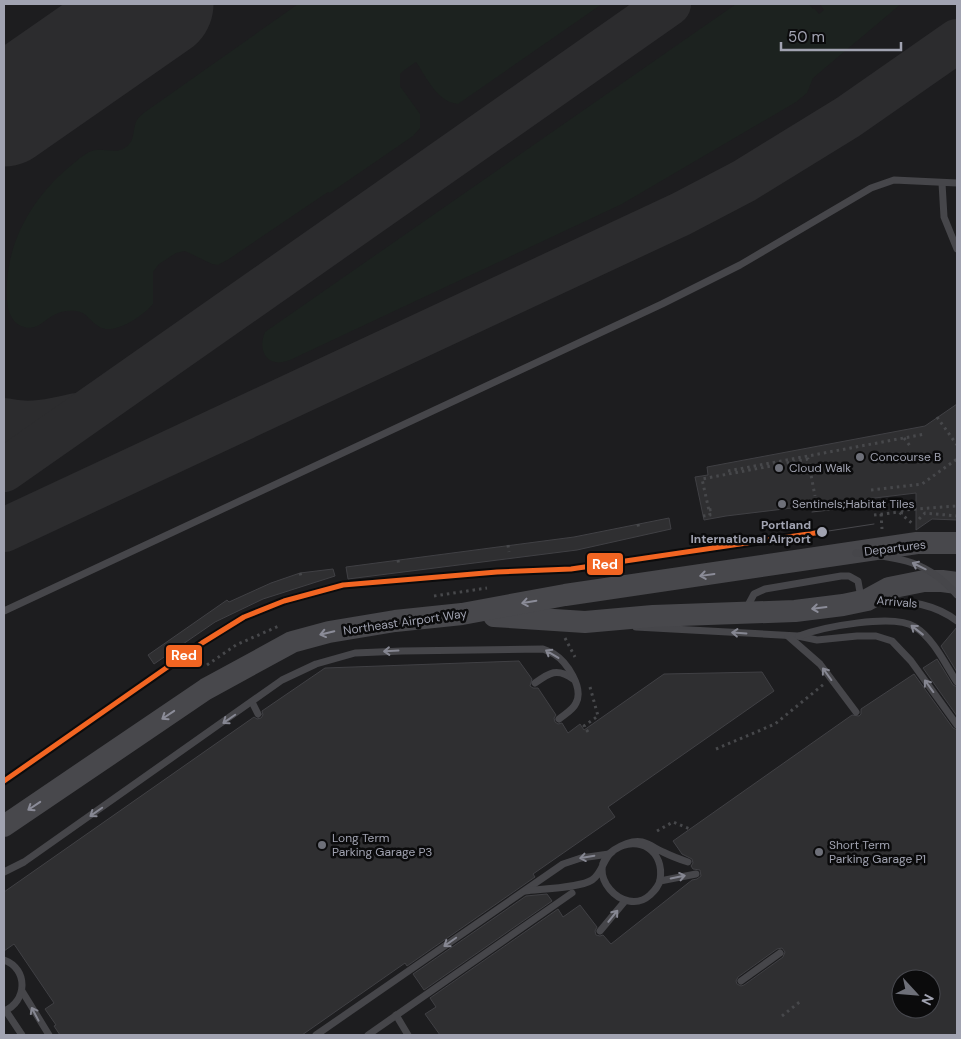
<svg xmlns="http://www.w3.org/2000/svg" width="961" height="1039" font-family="'DM Sans',sans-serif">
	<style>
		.built { fill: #1d1d1f; fill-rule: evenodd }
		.green { fill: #1c221f }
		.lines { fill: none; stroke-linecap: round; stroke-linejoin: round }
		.taxiway { stroke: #2c2c2e; stroke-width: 44 }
		.runway { stroke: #2c2c2e; stroke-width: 109 }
		.building { fill: #2f2f31; stroke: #404044; fill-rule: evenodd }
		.path { stroke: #47484b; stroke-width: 3; stroke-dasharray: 2.5 4; stroke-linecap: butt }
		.service { stroke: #46464a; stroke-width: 7 }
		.primary { stroke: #48484c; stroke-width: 22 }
		.tram { stroke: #48484c; stroke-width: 1 }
		.service-bridge { stroke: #46464a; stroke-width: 7 }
		.rail-1-casing { stroke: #0b0b0c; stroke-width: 9 }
		.rail-1 { stroke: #f26522; stroke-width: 5 }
		.oneway { stroke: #868792 }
		.oneway2 { stroke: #8b8c98 }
		.poi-dot { fill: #6e7079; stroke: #0b0b0c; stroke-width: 2 }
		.stop-dot { fill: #a1a3b1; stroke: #0b0b0c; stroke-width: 2 }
		.labels { text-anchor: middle; stroke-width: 5; stroke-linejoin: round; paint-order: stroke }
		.poi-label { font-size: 12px; fill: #a1a3b1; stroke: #0b0b0c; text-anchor: start }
		.stop-label { font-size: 12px; font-weight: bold; fill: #a1a3b1; stroke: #0b0b0c; text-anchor: end }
		.street-label { font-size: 12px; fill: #a1a3b1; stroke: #0b0b0c }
		.line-badge { stroke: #0b0b0c; stroke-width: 2 }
		.badge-label { font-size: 14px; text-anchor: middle; font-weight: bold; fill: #fff }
	</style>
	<rect width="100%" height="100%" fill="#101011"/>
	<path class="built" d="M4,4H957V1035H4ZM901,979H931V1009H901Z"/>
	<g class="green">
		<path d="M298,4H602L458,104C437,102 427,78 416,62L403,71L400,74V86L420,114V128L413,136L330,193L328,192L229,259L218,265L212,264L185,251L176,253L159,264L153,272V304C143,316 113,337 98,326C90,321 86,312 76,311C69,310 60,311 54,315C44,320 37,331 24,327C12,324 8,312 7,301C3,246 32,196 74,163C80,158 89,150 97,150C106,149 118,154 126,147C136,140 132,129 137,120C139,117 142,114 145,112Z"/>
		<path d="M736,4H809L813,9H815L819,14L824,10L820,4H901L813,78L807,93L796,102L622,204L290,360C267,369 257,351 265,332Z"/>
	</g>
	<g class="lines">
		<g class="taxiway">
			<path d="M4,107L23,99L4,118"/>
			<path d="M4,420C29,426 52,421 77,415"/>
			<path d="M4,470L669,4"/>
			<path d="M4,530L681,214L744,181L848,117L957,41"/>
		</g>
		<path class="runway" d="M4,112L159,4"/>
	</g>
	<g class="building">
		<path d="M957,404V520L932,519L916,530V493L726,516L704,520L695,477L708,475L707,467L925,426Z"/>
		<path d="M669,518L671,529L577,550L348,579L346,567L574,537Z"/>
		<path d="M333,569L335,576L263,599L215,622L154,664L148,655L227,600L229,602L271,583L300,573Z"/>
		<path d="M957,627V672L941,646Z"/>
		<path d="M937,659L953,685L957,687V716L923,668Z"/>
		<path d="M519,661L532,679L530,686L533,688H538L556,715L554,718L555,722L558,724L562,723L568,733L580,724L584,730L664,674L762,672L774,691L608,807L615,817L533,874L535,877L407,966L405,963L302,1035H60L54,1026L56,1025L45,1009L54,1003L14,944L4,951V892L254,717L257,719L261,718L263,715L262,711L325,668Z"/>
		<path d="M914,674L953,728L957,730V1035H440L425,1014L436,1007L430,998L558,909L563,917L580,905L597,927L595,931L596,935L600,936L603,935L611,944L692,880L697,879L701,876L700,870L693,869L691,866L693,863L692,859L682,854L673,841L852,715L859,716L861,714V709ZM782,948L785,952L783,957L744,985L741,986L737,984L736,981L738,977L777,949ZM901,979H931V1009H901Z"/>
		<path d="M547,894L552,901L424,990L413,974L526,896Z"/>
	</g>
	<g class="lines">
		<g class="path">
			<path d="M937,417L957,445"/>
			<path d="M904,438L910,446"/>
			<path d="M728,471L925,434"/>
			<path d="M871,490L922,484L957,459"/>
			<path d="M709,510L715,509"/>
			<path d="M903,513L899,512L903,510L957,506"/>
			<path d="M881,514L882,529"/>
			<path d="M874,515L899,512L914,525"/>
			<path d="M703,516L710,515L702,479L808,459L815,496"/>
			<path d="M919,519L925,513L957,516"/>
			<path d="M638,524L639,530"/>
			<path d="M508,545L509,552"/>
			<path d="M398,560L399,566"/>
			<path d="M300,573L302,579"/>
			<path d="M434,596L487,588"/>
			<path d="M565,638L575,657"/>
			<path d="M207,665L236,645L281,625"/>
			<path d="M588,732L584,726L598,716L590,687"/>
			<path d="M716,749L775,724L824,684"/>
			<path d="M657,831L673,822L690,829"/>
			<path d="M782,1016L802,1000"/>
		</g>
		<g class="service">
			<path d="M942,183L944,217L957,249"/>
			<path d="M882,600C909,601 935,604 957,621"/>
			<path d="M746,609L754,594L765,589L841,576H849L858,581L861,598"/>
			<path d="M4,611L662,304L740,265L871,188L894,180L957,183"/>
			<path d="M636,627L798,636L817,640L857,636H876L892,641L911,661L957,725"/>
			<path d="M788,636L820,664L856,712"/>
			<path d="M799,636C823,627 894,613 915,627C934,639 945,664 957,682"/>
			<path d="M535,683C549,673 557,667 573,679"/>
			<path d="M252,702L258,714"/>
			<path d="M4,872L24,862L282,680L316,664L355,653L402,651L543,649C546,650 550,652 554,654C567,662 584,688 576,703C573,710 565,714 559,719"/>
			<path d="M600,931L625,901"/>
			<path d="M4,960C29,969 27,1002 4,1011"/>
			<path d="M741,981L780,953"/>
			<path d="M22,991L49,1035"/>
			<path d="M6,1011L22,1035"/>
			<path d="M396,1015L408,1035"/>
			<path d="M316,1035L563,864L581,858L609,854L612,852"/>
			<path d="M368,1035L572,893"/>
		</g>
		<g class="primary">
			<path d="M494,616L585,622L653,616L795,611L843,605L867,600L889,588L924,581H942L957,583"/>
			<path d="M4,826L206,689L292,642L329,632L395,621L462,614L565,595L917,543H957"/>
		</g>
		<g class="tram">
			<path d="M812,512L873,505"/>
			<path d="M822,532L874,524"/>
		</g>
		<g class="service-bridge">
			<path d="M856,553C899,557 928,561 957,595"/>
			<path d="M660,881L696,874"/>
			<path d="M525,891C540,889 580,888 592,880C603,873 603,857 614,850C639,834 665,851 660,880C659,886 655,890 650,895C624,919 581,871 614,850C622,845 632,840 642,842C650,844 656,849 663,852C671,856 679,859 688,862"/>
		</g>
		<g class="rail-1-casing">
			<path id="rail-1" d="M4,781L202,643L244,617L284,601L343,585L497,572L571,569L822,532"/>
		</g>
		<use href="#rail-1" class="rail-1"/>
	</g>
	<defs><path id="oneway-shaft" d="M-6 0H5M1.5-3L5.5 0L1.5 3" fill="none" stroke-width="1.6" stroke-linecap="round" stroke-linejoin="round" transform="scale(1.25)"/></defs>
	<g class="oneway">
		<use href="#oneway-shaft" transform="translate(919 566) rotate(-154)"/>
		<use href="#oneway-shaft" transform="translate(917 630) rotate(-142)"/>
		<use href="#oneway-shaft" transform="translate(739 633) rotate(-176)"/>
		<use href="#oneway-shaft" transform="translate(391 651) rotate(177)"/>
		<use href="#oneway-shaft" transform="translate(552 654) rotate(-149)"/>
		<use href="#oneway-shaft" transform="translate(827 674) rotate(-126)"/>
		<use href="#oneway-shaft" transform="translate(929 686) rotate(-126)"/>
		<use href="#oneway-shaft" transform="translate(229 719) rotate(145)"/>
		<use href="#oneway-shaft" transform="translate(96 812) rotate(145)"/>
		<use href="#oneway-shaft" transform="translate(587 857) rotate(170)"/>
		<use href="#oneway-shaft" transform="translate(678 877) rotate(-11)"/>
		<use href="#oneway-shaft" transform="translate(613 916) rotate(-51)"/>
		<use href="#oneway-shaft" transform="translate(450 942) rotate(145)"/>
		<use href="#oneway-shaft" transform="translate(35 1014) rotate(-118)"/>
	</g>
	<g class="oneway2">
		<use href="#oneway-shaft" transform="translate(707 575) rotate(172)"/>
		<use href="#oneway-shaft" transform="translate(529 602) rotate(170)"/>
		<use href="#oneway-shaft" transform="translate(819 608) rotate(173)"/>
		<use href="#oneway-shaft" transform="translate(327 633) rotate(167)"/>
		<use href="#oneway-shaft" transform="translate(168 715) rotate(146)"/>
		<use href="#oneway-shaft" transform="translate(34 806) rotate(146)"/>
	</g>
	<g class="poi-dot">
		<circle cx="860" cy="457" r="5"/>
		<circle cx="779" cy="468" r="5"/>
		<circle cx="782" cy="504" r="5"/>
		<circle cx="322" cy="845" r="5"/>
		<circle cx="819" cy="852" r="5"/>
	</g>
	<circle class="stop-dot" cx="822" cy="532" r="6"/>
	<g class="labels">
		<g class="poi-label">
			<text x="870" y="461">Concourse B</text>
			<text x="789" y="472">Cloud Walk</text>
			<text x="792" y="508">Sentinels;Habitat Tiles</text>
			<text x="332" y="842">Long Term<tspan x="332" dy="14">Parking Garage P3</tspan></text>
			<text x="829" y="849">Short Term<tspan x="829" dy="14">Parking Garage P1</tspan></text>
		</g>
		<g class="stop-label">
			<text x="811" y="529">Portland<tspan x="811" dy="14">International Airport</tspan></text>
		</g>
		<g class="street-label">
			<text transform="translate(895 548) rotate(-7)" y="4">Departures</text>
			<text transform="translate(897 602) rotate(5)" y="4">Arrivals</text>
			<text transform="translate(405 622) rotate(-8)" y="4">Northeast Airport Way</text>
		</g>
	</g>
	<g class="line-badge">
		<rect x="586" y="552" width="38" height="24" rx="5" fill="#f26522"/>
		<rect x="165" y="644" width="38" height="24" rx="5" fill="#f26522"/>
	</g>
	<g class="badge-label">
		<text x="605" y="569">Red</text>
		<text x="184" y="660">Red</text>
	</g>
	<rect width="961" height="1039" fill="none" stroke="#a1a3b1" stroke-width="10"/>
	<g transform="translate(916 994) rotate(116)"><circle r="24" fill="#0b0b0c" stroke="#47484e"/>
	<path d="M0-4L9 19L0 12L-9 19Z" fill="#6e7079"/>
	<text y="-8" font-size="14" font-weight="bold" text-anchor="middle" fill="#a1a3b1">N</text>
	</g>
	<path d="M781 42v8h120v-8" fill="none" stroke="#a1a3b1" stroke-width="2.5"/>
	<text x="788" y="42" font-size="15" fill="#a1a3b1" stroke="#0b0b0c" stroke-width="4" paint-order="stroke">50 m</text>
</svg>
